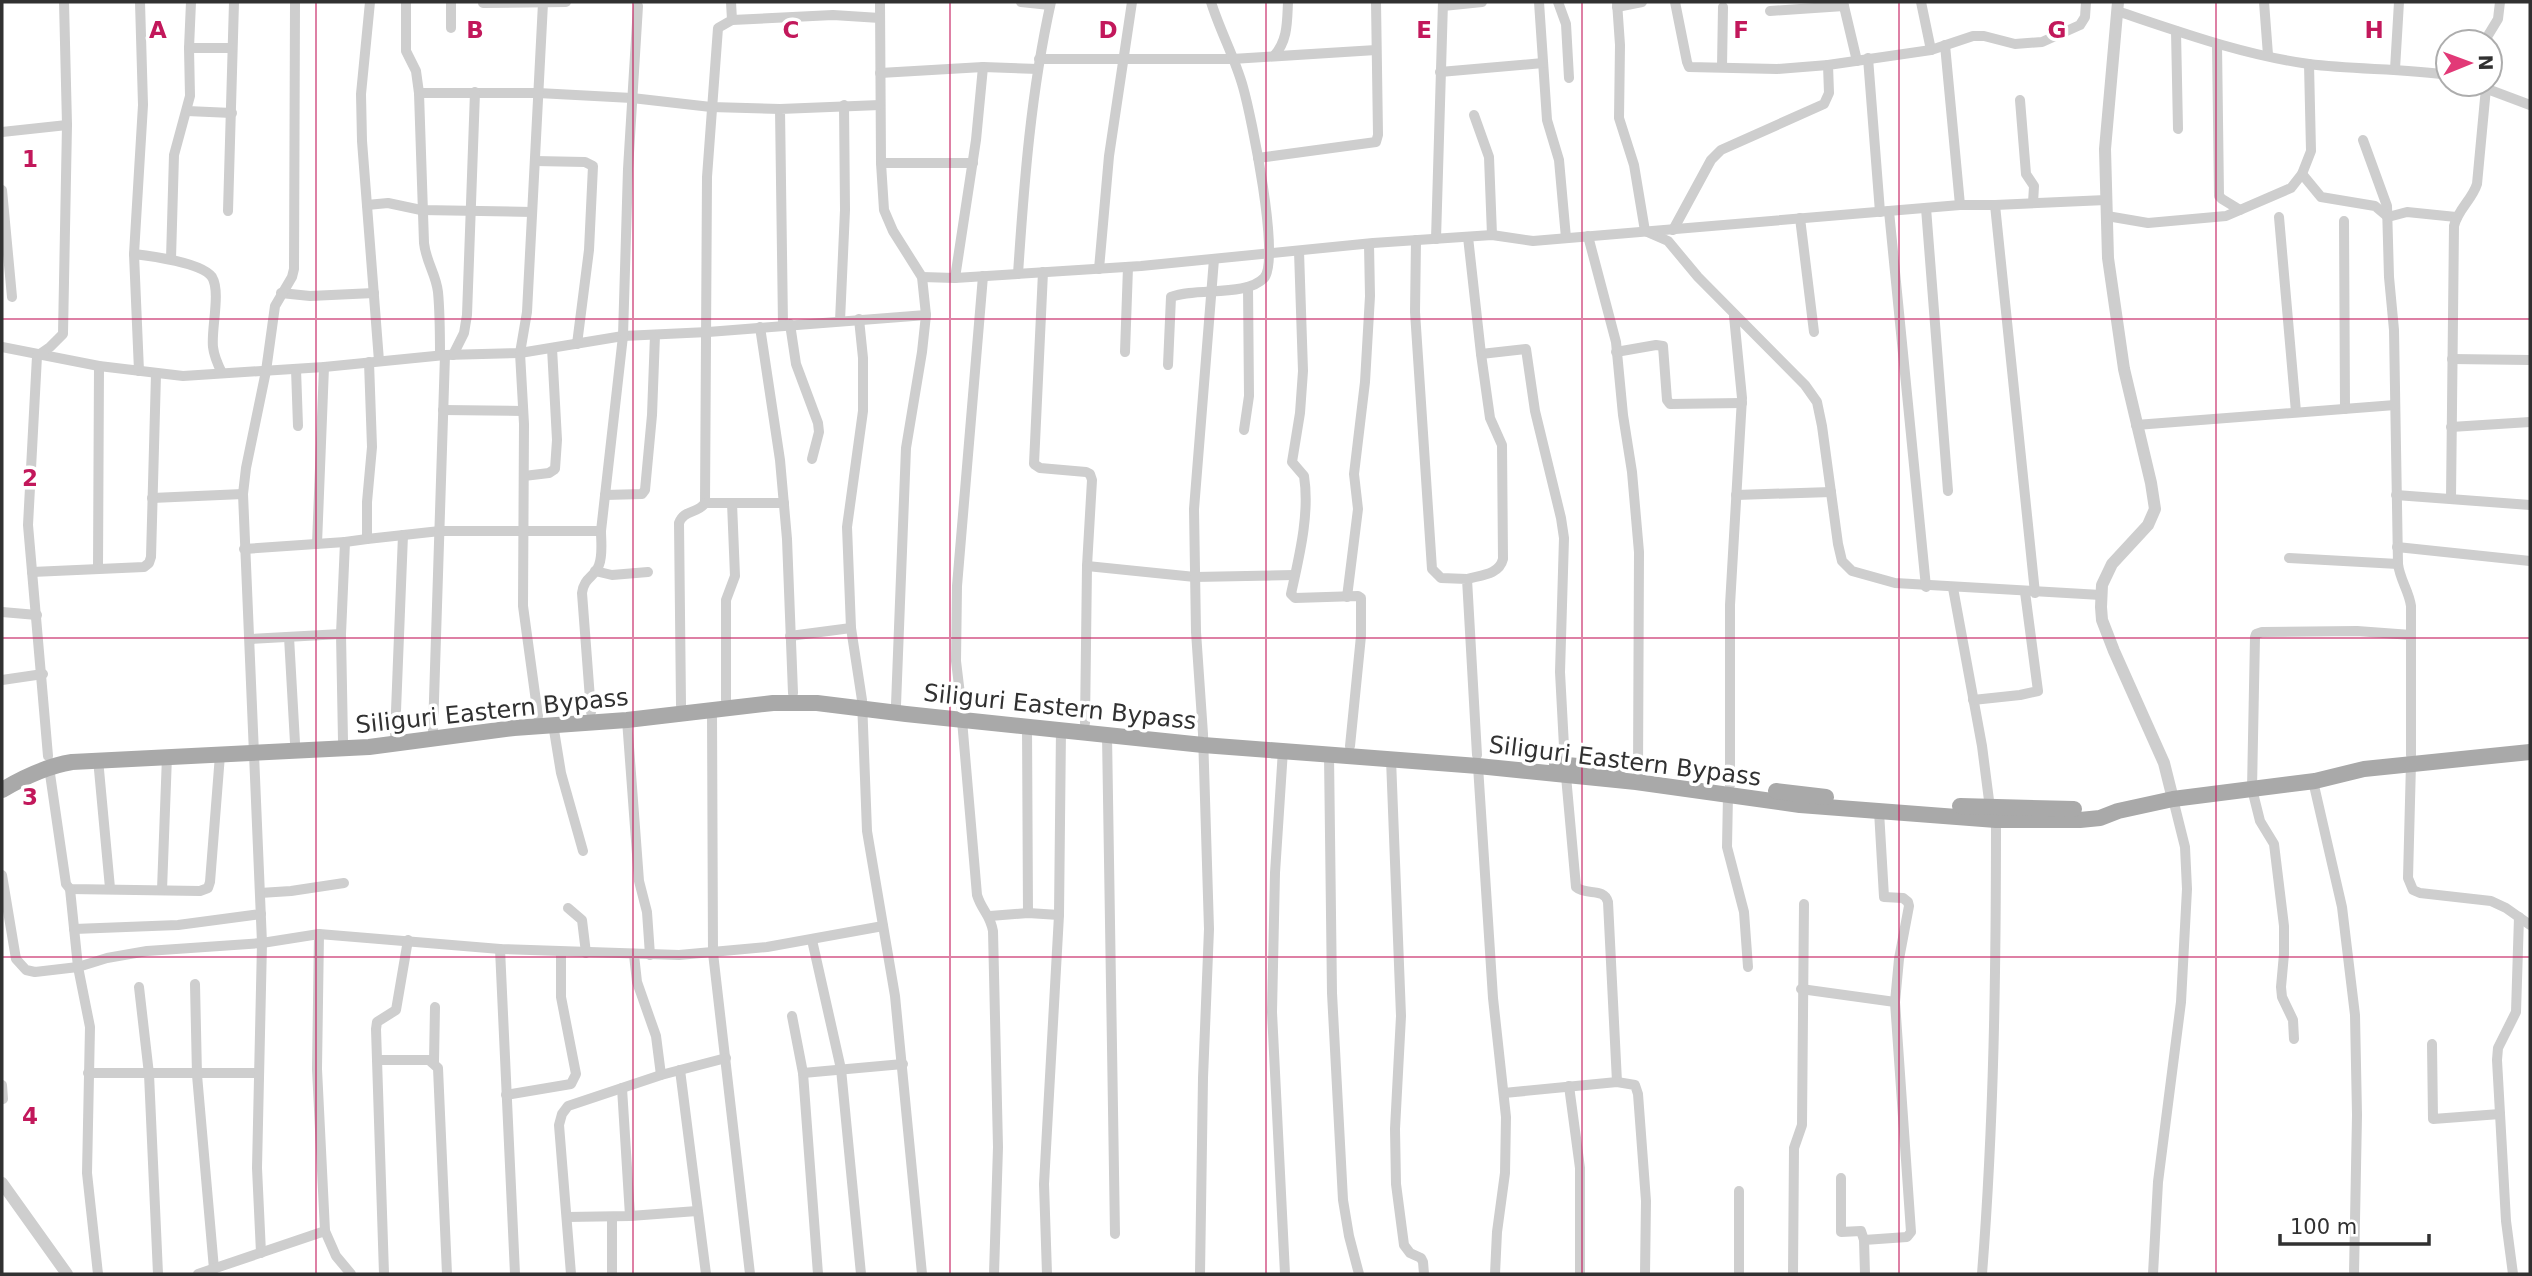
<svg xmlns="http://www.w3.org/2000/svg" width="2532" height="1276" font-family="'DejaVu Sans',sans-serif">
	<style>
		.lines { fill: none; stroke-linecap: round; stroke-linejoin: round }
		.minor { stroke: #cecece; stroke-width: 10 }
		.tertiary { stroke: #cecece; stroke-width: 12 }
		.primary { stroke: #a9a9a9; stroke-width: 16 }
		.grid { fill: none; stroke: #c2185b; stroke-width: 2; stroke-opacity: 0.55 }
		.labels { text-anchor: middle; stroke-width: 7; stroke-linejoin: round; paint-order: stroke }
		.street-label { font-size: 24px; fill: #313131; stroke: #fff }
		.grid-label { font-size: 23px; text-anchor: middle; font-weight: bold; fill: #c2185b; stroke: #fff; stroke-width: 7; stroke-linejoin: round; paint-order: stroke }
	</style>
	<rect width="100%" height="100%" fill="#fff"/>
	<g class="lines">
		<g class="minor">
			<path d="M370,2L361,94L362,141L379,361"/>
			<path d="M406,2V51L416,71L419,93L424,243C426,262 436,274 438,292C440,313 440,335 440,355"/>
			<path d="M880,2L881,163L884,210L893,231L922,277L926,315L922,352L906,448L896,705"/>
			<path d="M1021,2L1050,5"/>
			<path d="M1539,2L1547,120L1559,160L1566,238"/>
			<path d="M1558,2L1566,24L1569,78"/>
			<path d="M1617,2L1620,45L1619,118L1634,165L1645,231L1668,241L1698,277L1805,385L1817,402L1822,426L1838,544L1842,561L1852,571L1895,583L2101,595"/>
			<path d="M1675,2L1687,62L1689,67L1777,69L1828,65"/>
			<path d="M1843,2L1857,61"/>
			<path d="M1921,2L1931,50"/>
			<path d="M2264,2L2268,55"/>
			<path d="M483,3L566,2"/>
			<path d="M1443,6L1482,2"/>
			<path d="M1617,7L1642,2"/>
			<path d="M1770,11L1844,6"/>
			<path d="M2117,11C2180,32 2243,55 2309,64C2355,70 2402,68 2448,75"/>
			<path d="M732,20L833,15L880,18"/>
			<path d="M451,28V2"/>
			<path d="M2176,31L2178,129"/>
			<path d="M2484,42L2498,19L2500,2"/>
			<path d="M2217,44L2219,196L2222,199L2240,210"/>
			<path d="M1945,45L1960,205"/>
			<path d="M189,48L191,2"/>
			<path d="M1274,56C1288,40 1287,22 1288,2"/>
			<path d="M1868,58L1880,212"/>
			<path d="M1039,59H1232L1376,50"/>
			<path d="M1722,67L1723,7"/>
			<path d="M2395,69L2399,2"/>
			<path d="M1440,72L1543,63"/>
			<path d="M880,73L983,67L1038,69"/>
			<path d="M2474,84L2530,105"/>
			<path d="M419,93H538L632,98L711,107L780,109"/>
			<path d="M2020,100L2026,174L2034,186L2033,203"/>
			<path d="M187,111L232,113"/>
			<path d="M1474,115L1489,157L1492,235"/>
			<path d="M2,132L67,125"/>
			<path d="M2363,140L2387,206L2389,277L2394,330L2398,564C2400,580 2409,591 2411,606V755"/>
			<path d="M1258,158L1376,142L1378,135L1376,2"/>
			<path d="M535,161L585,162L593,166L589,250L577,344"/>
			<path d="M881,163H973"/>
			<path d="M2302,174L2321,197L2375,206L2388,217L2407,212L2456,217"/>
			<path d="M2,190L12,297"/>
			<path d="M367,205L388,203L421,210L532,212"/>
			<path d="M1995,205L2035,593"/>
			<path d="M1926,208L1948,491"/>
			<path d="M228,211L234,2"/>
			<path d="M1889,211L1926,587"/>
			<path d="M2107,216L2148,223L2226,216L2291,188L2302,174L2311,151L2309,64"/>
			<path d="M2279,217L2296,412"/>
			<path d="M1800,218L1814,332"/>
			<path d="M2344,221L2345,409"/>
			<path d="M1673,230L1711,160L1721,150L1824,104L1829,93L1828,65L1931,50L1973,36H1984L2015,44L2042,42L2080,25L2085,17L2086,2"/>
			<path d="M1588,236L1616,342L1623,415L1632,472L1639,552L1638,773"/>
			<path d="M1468,237L1481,354L1526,349L1535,411L1561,518L1564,538L1560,672L1565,765"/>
			<path d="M1436,239L1443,2"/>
			<path d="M1416,240L1415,312L1432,569L1441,578L1467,579L1477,755"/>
			<path d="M1299,251L1303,371L1300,413L1292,462L1304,476C1310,514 1299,557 1291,594L1295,598L1358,596L1361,598V636L1350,746"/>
			<path d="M134,254C151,256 202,263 212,277C221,292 211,329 213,347C214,356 218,365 222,373"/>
			<path d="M171,259L174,155L190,96L189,48H232"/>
			<path d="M1099,269L1109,156L1132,2"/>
			<path d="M1043,272L1034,464L1040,468L1086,472L1090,474L1092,480L1087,566L1085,723"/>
			<path d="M1018,274C1024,183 1031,91 1051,2"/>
			<path d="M922,277L955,278L1141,266L1373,243L1492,235L1533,241L1960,205H1995L2106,200"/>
			<path d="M955,278L976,140L983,67"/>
			<path d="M281,293L310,296L374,293"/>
			<path d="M859,319L863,358V411L847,527L851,628L862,700L867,831L895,996L922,1274"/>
			<path d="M840,321L845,210L844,105"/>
			<path d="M790,324L796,364L818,423L819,432L812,459"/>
			<path d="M783,325L780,109L880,105"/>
			<path d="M760,327L780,460L787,539L793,693"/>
			<path d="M2,347L99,366L183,376L324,367L445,355L520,353L623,336L708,332L926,315"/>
			<path d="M1125,352L1128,267"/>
			<path d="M1616,352L1656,345L1663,346L1667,400L1670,404L1742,403"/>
			<path d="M453,355L464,333L467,315L475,92"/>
			<path d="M2452,359L2530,360"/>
			<path d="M369,362L372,447L367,502V539L440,531H601"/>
			<path d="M1168,365L1171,297C1196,287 1246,297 1264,278C1281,260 1251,115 1243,87C1235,58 1220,31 1211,2"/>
			<path d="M296,369L298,426"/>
			<path d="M139,371L134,254L143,105L140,2"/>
			<path d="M443,410L523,411"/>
			<path d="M2136,425L2395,405"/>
			<path d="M2451,427L2530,422"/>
			<path d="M1244,430L1249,396L1248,287"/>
			<path d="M524,476L549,473L555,469L557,440L552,348"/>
			<path d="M605,495L642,494L645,490L652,415L655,335"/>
			<path d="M1736,495L1831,492"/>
			<path d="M2396,495L2530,505"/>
			<path d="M152,498L243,494"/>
			<path d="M2451,499L2454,226C2458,209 2472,200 2477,184L2486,88"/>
			<path d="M705,503L707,177L718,28L732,20L731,2"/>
			<path d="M317,544L324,367"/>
			<path d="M2397,547L2530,561"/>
			<path d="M244,549L345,542"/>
			<path d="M2289,558L2398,564"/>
			<path d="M1087,566L1195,577L1294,575"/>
			<path d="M98,569L99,366"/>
			<path d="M595,571L612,575L648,572"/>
			<path d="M32,572L144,567L149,563L151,557L156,374"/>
			<path d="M1467,579C1481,575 1499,575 1503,559L1502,445L1490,418L1481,354"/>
			<path d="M1953,588L1982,746L1990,808"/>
			<path d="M1347,597L1358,509L1354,474L1365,382L1370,296L1369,244"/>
			<path d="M2,612L37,615"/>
			<path d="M790,636L851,628"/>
			<path d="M289,637L295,743"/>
			<path d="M251,639L341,634"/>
			<path d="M2,680L43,674"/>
			<path d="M726,700V600L735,576L732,503"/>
			<path d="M1973,700L2020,695L2038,691L2025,592"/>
			<path d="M681,705L679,523C684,509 698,514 705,503H784"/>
			<path d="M962,711L956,661L957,586L983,276"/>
			<path d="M591,712L582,593C584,577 595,577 599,565C603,555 601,541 601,531L623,336L628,169L638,6"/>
			<path d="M712,712L713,953L750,1274"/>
			<path d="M538,716L523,606L524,424L520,353L527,312L543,3"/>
			<path d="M627,720L639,881L647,912L650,955"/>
			<path d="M962,720L977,895C982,911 990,914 993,931L998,1147L994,1274"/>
			<path d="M553,724L561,773L583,851"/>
			<path d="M1027,726L1028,913"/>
			<path d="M433,731L445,355"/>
			<path d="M1107,735L1115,1234"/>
			<path d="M395,736L403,535"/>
			<path d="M343,741L341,634L345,542L367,539"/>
			<path d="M1283,750L1275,873L1272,1012L1285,1274"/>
			<path d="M1329,755L1332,993L1343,1200L1349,1236L1359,1274"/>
			<path d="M48,756L28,525L37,356L50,347L63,334L67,125L64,2"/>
			<path d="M98,759L110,888"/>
			<path d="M1391,759L1401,1016L1395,1129L1396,1184L1404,1245L1410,1253L1421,1258L1423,1262L1424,1274"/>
			<path d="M2411,763L2408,878L2413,890L2420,893L2491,901L2506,908L2530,925"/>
			<path d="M1478,766L1493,998L1506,1117L1505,1173L1497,1232L1495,1274"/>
			<path d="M49,767L66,884L70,889L200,891L208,888L210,882L220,755"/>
			<path d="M1566,776L1576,887C1586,896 1604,887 1608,902L1617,1082"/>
			<path d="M2313,781L2342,907L2355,1015L2357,1115L2354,1274"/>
			<path d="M1730,785V605L1742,398L1734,316"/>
			<path d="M1728,794L1727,847L1744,912L1748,967"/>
			<path d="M2,875L16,959L26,970L35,972L78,967L107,958L147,951L262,943L319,934L500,949L679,955L767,947L883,926"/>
			<path d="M70,889L78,967L90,1027L87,1173L98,1274"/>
			<path d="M162,890L167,756"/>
			<path d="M260,893L291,891L344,883"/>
			<path d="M568,908L582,920L586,953"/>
			<path d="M990,916L1028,913L1059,915"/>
			<path d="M74,929L178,925L261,914"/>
			<path d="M319,934L317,1069L325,1231"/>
			<path d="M812,940L841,1069L861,1274"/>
			<path d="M500,949L515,1274"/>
			<path d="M634,955L637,982L656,1036L661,1075"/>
			<path d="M195,984L197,1075L214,1269"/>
			<path d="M139,987L149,1074L158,1274"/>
			<path d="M1801,989L1895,1002"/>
			<path d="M792,1016L803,1073L818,1274"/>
			<path d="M2294,1039L2293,1020L2282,997L2281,987L2284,954V926L2274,844L2260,821L2252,789L2255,637L2256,634L2262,632L2357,631L2411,635"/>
			<path d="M2432,1044L2433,1119L2500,1114"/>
			<path d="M377,1060H429L438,1068L447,1274"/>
			<path d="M434,1062L435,1007"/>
			<path d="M680,1070L706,1274"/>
			<path d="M88,1073H258"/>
			<path d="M803,1073L903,1064"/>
			<path d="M2,1085L3,1099"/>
			<path d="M1569,1086L1580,1168V1274"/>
			<path d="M622,1088L630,1216"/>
			<path d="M1504,1093L1617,1082L1635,1085L1638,1094L1646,1201L1645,1274"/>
			<path d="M506,1095L571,1084L576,1074L561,997V952"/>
			<path d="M1841,1178V1232L1861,1231L1864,1240"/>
			<path d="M567,1217L630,1216L697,1211"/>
			<path d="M612,1217V1274"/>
			<path d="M261,1253L257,1168L262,943L243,494L246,468L266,371L275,306L292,277L294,269L295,2"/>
			<path d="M198,1274L325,1231L336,1256L351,1274"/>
			<path d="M384,1274L376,1029L377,1022L396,1010L408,940"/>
			<path d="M571,1274L559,1125L562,1114L568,1106L661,1075L726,1058"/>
			<path d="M1047,1274L1044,1184L1059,915L1061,729"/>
			<path d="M1200,1274L1203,1078L1209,929L1203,734L1196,632L1194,509L1214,259"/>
			<path d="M1739,1274V1191"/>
			<path d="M1793,1274L1794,1148L1802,1125L1804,904"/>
			<path d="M1865,1274L1864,1240L1907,1237L1911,1232L1895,1002L1899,959L1909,906L1908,902L1903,898L1884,897L1879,811"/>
			<path d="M1982,1274C1994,1123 1996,971 1996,820"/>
			<path d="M2153,1274L2158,1182L2181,1002L2187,889L2185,847L2173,799"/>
			<path d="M2513,1274L2506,1221L2497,1060L2498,1048L2516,1012L2519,917"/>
		</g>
		<g class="tertiary">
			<path d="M2118,2L2105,149L2108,258L2124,369L2151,483L2155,509L2148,525L2112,564L2102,585L2101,607L2102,620L2114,651L2164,763L2173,799"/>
			<path d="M2,1183L67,1274"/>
		</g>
		<g class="primary">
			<path d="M1557,764L1618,770"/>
			<path d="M2,790C24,777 47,766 72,762L369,747L514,728L627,720L773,703H817L906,714L1203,745L1478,766L1636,782L1800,805L1996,820H2080L2100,818L2118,811L2173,799L2315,781L2364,769L2530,752"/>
			<path d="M1776,791L1826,797"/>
			<path d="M1960,806L2074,809"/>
		</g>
	</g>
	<path class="grid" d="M316,2V1274M633,2V1274M950,2V1274M1266,2V1274M1582,2V1274M1899,2V1274M2216,2V1274M2,319H2530M2,638H2530M2,957H2530"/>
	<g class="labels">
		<g class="street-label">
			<text transform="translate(1060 707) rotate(6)" y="8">Siliguri Eastern Bypass</text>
			<text transform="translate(492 711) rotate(-6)" y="8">Siliguri Eastern Bypass</text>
			<text transform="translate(1625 761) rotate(7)" y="8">Siliguri Eastern Bypass</text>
		</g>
	</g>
	<g class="grid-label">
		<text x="158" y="38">A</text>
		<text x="475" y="38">B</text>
		<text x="791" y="38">C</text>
		<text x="1108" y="38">D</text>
		<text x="1424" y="38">E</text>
		<text x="1741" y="38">F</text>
		<text x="2057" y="38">G</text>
		<text x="2374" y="38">H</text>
		<text x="30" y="167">1</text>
		<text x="30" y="486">2</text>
		<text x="30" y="805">3</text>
		<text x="30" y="1124">4</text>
	</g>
	<rect width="2532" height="1276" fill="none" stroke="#313131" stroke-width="7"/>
	<g transform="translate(2469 63) rotate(89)"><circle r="33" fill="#ffffff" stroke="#adadad" stroke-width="2"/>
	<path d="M0-5L12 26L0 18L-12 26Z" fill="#e23977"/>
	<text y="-10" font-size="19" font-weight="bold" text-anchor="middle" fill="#313131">N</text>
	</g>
	<path d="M2280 1234v10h149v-10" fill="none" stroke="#313131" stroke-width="3.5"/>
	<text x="2290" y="1234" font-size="21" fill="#313131" stroke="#ffffff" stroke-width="5" paint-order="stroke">100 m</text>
</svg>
